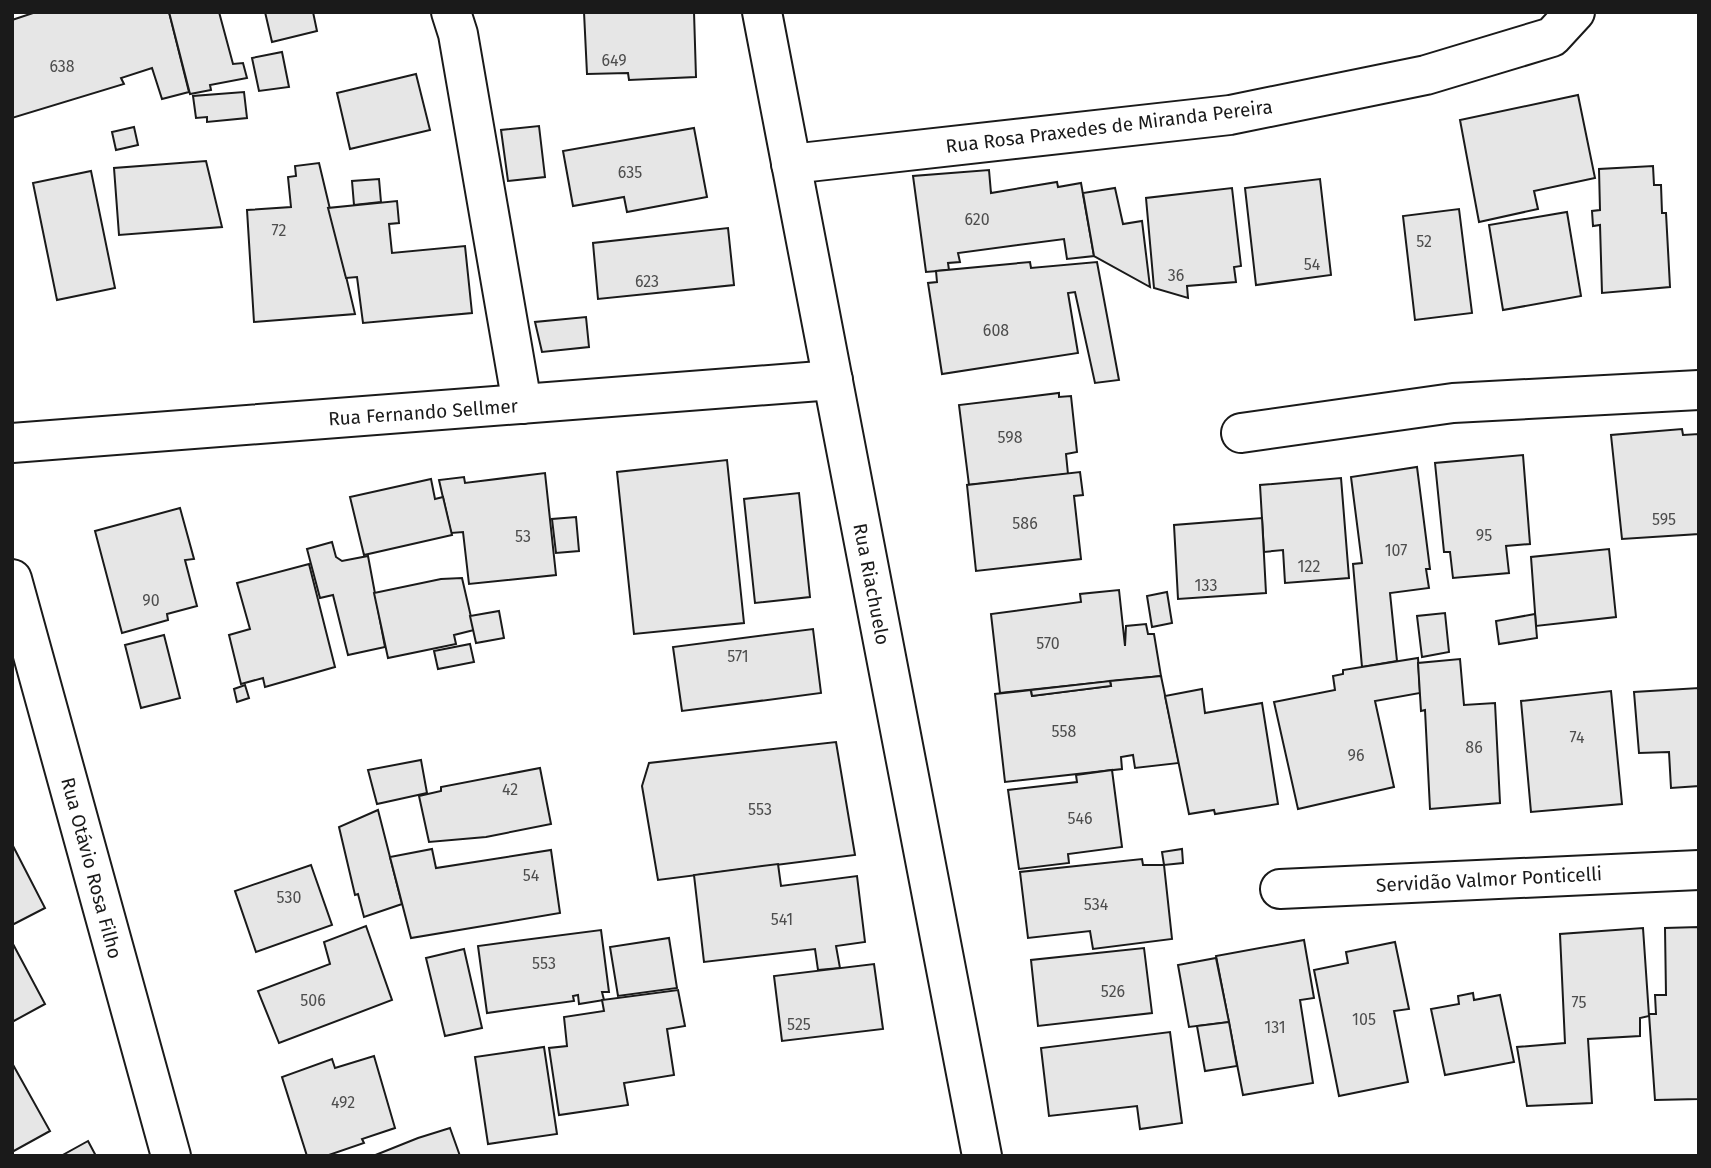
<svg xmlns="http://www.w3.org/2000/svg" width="1711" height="1168" font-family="'Fira Sans',sans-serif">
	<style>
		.building { fill: #e6e6e6; stroke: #1a1a1a; stroke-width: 2 }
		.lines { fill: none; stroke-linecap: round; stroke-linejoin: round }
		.minor-casing { stroke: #1a1a1a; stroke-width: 42 }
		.minor { stroke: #fff; stroke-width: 38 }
		.labels { text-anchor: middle; stroke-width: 5; stroke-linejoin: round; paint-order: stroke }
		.number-label { font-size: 16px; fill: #4d4d4d }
		.street-label { font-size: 19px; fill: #1a1a1a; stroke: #fff }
	</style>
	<rect width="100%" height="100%" fill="#fff"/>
	<g class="building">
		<path d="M36,12H169L189,92L162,99L152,68L121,78L124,84L12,118V20Z"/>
		<path d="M169,12H219L233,64L243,63L247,78L210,85L211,90L190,94Z"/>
		<path d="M265,12H313L317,31L272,42Z"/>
		<path d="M584,12H694L696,77L629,80L628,73L587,74Z"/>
		<path d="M282,52L289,87L259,91L252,58Z"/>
		<path d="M416,74L430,130L350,149L337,93Z"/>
		<path d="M244,92L247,118L207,122V117L196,118L193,96Z"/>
		<path d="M1578,95L1595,178L1534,191L1538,209L1479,222L1460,120Z"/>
		<path d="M539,126L545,177L508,181L501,130Z"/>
		<path d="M134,127L138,145L116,150L112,132Z"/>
		<path d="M694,128L707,197L627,212L624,197L573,206L563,151Z"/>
		<path d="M206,161L222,227L119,235L114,168Z"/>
		<path d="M319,163L355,314L254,322L247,210L291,207L288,177L296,176L295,166Z"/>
		<path d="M1653,166L1654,185H1661L1662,213H1666L1670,287L1602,293L1600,225L1593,226L1592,211L1600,210L1599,169Z"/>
		<path d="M989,170L991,193L1057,182L1058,187L1081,183L1094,256L1067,259L1064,239L958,253L960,262L948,263L949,270L926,272L913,176Z"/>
		<path d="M91,171L115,288L57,300L33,183Z"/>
		<path d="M379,179L381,202L354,205L352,181Z"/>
		<path d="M1320,179L1331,275L1256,285L1245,188Z"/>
		<path d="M1115,188L1123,224L1142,221L1150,287L1094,256L1083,193Z"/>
		<path d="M1232,188L1241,266L1234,267L1236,282L1187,286L1188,298L1154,288L1146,198Z"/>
		<path d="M397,201L399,223L389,224L392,253L465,246L472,313L363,323L357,277L346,278L328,208Z"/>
		<path d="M1459,209L1472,313L1415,320L1403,216Z"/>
		<path d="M1567,212L1581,296L1503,310L1489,225Z"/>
		<path d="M728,228L734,285L598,299L593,243Z"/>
		<path d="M1030,262L1031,268L1097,262L1119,380L1095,383L1075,292L1068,293L1078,353L942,374L928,283L937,282L936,271Z"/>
		<path d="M586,317L589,347L542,352L535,322Z"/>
		<path d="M1059,393V397L1071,396L1077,452L1066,454L1068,474L969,485L959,405Z"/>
		<path d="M1682,429L1683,435L1699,434V534L1622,539L1611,435Z"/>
		<path d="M1523,455L1530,544L1506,546L1509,573L1453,578L1450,552H1444L1435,463Z"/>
		<path d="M727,460L744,623L634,634L617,472Z"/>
		<path d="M1417,467L1430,569H1426L1429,588L1390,593L1397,661L1362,667L1353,564L1362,563L1351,477Z"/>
		<path d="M1080,472L1083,495L1074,496L1081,559L976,571L967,485Z"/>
		<path d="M545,473L556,575L469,584L463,532L451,533L439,480L464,477L465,483Z"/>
		<path d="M1341,478L1349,578L1285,583L1283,550L1264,552L1260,485Z"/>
		<path d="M431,479L435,499L443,497L452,535L364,555L350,497Z"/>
		<path d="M799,493L810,597L755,603L744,499Z"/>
		<path d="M180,508L194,559L185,560L197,606L167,614L168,620L122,633L95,531Z"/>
		<path d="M576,517L579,551L556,553L552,519Z"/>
		<path d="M1262,518L1266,593L1178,599L1174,525Z"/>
		<path d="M332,542L336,557L342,561L368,556L385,647L348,655L333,595L320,598L307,549Z"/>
		<path d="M1609,549L1616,617L1536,626L1531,557Z"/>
		<path d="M309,564L335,667L265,687L263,678L241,684L229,635L250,629L237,583Z"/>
		<path d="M462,578L474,630L454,635L456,644L388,658L374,593L441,579Z"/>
		<path d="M1119,590L1125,646L1126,626L1146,624L1148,634H1154L1161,676L1000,693L991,614L1081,602L1080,594Z"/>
		<path d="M1167,592L1172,623L1152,627L1147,596Z"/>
		<path d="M499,611L504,638L476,643L470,616Z"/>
		<path d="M1445,613L1449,652L1422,657L1417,616Z"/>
		<path d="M1535,614L1537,638L1499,644L1496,621Z"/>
		<path d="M813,629L821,693L682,711L673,647Z"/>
		<path d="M164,635L180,698L141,708L125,645Z"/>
		<path d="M470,644L474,662L438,669L434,651Z"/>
		<path d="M1418,658L1420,693L1375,701L1394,787L1298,809L1274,702L1335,690L1333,676L1343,674V670Z"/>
		<path d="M1460,659L1464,705L1495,703L1500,803L1430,809L1425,710L1421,711L1418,663Z"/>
		<path d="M1161,676L1179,763L1135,768L1133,755L1121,757L1122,769L1005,782L995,694L1031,690L1032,696L1111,686L1110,681Z"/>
		<path d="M1110,681L1111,686L1032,696L1031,690Z"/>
		<path d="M245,685L249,698L237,702L234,689Z"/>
		<path d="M1699,688V786L1671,788L1669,752L1639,753L1634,692Z"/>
		<path d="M1202,689L1205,713L1262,703L1278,804L1215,814L1214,810L1189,814L1165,696Z"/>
		<path d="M1611,691L1622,804L1531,812L1521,701Z"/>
		<path d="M836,742L855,855L658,880L642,786L649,763Z"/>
		<path d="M421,760L427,793L377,804L368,770Z"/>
		<path d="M540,768L551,824L486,837L429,842L419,796L441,791V787Z"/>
		<path d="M1112,770L1122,847L1068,854L1069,863L1019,869L1008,790L1077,782L1076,775Z"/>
		<path d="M378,810L402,904L364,917L358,894L355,895L339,827Z"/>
		<path d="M12,844L45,908L12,925Z"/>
		<path d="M432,849L436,868L551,850L560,913L411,938L390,857Z"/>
		<path d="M1182,849L1183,863L1164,865L1162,852Z"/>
		<path d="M1142,859L1143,865H1164L1172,939L1093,949L1090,931L1028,938L1020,872Z"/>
		<path d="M778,864L781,886L857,876L865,942L836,946L840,968L818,970L815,949L704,962L694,875Z"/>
		<path d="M311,865L332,925L256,952L235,891Z"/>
		<path d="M366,926L392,1000L279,1043L258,991L330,964L324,942Z"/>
		<path d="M1699,927V1099L1655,1100L1649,1014H1656L1655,995H1666L1665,928Z"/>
		<path d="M1643,928L1649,1016L1640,1018V1036L1588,1039L1592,1103L1527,1106L1517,1047L1565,1043L1560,934Z"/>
		<path d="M601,930L609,992H602L604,1000L579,1004L578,995L573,996L574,1001L487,1013L478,946Z"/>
		<path d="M669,938L677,988L618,996L610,947Z"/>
		<path d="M1304,940L1314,998L1300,1000L1313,1083L1243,1095L1216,956Z"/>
		<path d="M1395,942L1409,1009L1394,1011L1408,1082L1339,1096L1314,970L1348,963L1346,952Z"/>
		<path d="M13,944L45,1004L12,1022V944Z"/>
		<path d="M1144,948L1152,1013L1038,1026L1031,960Z"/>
		<path d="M464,949L482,1028L445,1036L426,958Z"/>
		<path d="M1216,958L1229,1022L1189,1027L1178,965Z"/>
		<path d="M874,964L883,1029L782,1041L774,976Z"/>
		<path d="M678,990L685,1026L667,1029L674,1075L624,1083L628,1105L559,1115L549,1048L567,1046L564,1017L604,1011L602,1000Z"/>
		<path d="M1473,993L1474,1000L1500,995L1514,1062L1445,1075L1431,1009L1459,1004L1458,996Z"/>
		<path d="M1229,1022L1237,1066L1205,1071L1197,1026Z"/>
		<path d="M1170,1032L1182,1123L1140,1129L1137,1106L1049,1116L1041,1048Z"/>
		<path d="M544,1047L557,1134L488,1144L475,1057Z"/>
		<path d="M374,1056L395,1128L362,1139L364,1143L326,1156H307L282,1077L332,1059L335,1068Z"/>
		<path d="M12,1063L50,1131L12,1152Z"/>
		<path d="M450,1128L460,1156H373L418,1138Z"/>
		<path d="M88,1141L96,1156H61Z"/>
	</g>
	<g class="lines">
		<g class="minor-casing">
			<g id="minor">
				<path d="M451,12L458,34L522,404"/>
				<path d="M762,12L982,1156"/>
				<path d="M791,164L1230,115L1426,75L1552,37L1575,12"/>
				<path d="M1241,433L1453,403L1699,390"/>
				<path d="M12,443L833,380"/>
				<path d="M12,579L171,1156"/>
				<path d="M1280,889L1699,870"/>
			</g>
		</g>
		<use href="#minor" class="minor"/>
	</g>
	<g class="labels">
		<g class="number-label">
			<text x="614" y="66">649</text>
			<text x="62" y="72">638</text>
			<text x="630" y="178">635</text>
			<text x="977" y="225">620</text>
			<text x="279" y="236">72</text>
			<text x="1424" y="247">52</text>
			<text x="1312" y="270">54</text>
			<text x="1176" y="281">36</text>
			<text x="647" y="287">623</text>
			<text x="996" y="336">608</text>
			<text x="1010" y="443">598</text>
			<text x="1664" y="525">595</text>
			<text x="1025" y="529">586</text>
			<text x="1484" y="541">95</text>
			<text x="523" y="542">53</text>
			<text x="1396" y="556">107</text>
			<text x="1309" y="572">122</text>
			<text x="1206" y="591">133</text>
			<text x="151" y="606">90</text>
			<text x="1048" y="649">570</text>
			<text x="738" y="662">571</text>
			<text x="1064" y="737">558</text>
			<text x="1577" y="743">74</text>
			<text x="1474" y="753">86</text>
			<text x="1356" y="761">96</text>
			<text x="510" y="795">42</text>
			<text x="760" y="815">553</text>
			<text x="1080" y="824">546</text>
			<text x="531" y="881">54</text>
			<text x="289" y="903">530</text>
			<text x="1096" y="910">534</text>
			<text x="782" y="925">541</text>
			<text x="544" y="969">553</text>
			<text x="1113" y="997">526</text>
			<text x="313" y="1006">506</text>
			<text x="1579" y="1008">75</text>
			<text x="1364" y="1025">105</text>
			<text x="799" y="1030">525</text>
			<text x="1275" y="1033">131</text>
			<text x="343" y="1108">492</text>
		</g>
		<g class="street-label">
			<text transform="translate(1109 126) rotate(-7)" y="7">Rua Rosa Praxedes de Miranda Pereira</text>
			<text transform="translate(423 412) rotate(-4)" y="7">Rua Fernando Sellmer</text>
			<text transform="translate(872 584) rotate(79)" y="7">Rua Riachuelo</text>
			<text transform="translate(92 868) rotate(75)" y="7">Rua Otávio Rosa Filho</text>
			<text transform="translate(1489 879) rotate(-3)" y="7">Servidão Valmor Ponticelli</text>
		</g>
	</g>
	<rect width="1711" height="1168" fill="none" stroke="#1a1a1a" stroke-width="28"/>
</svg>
